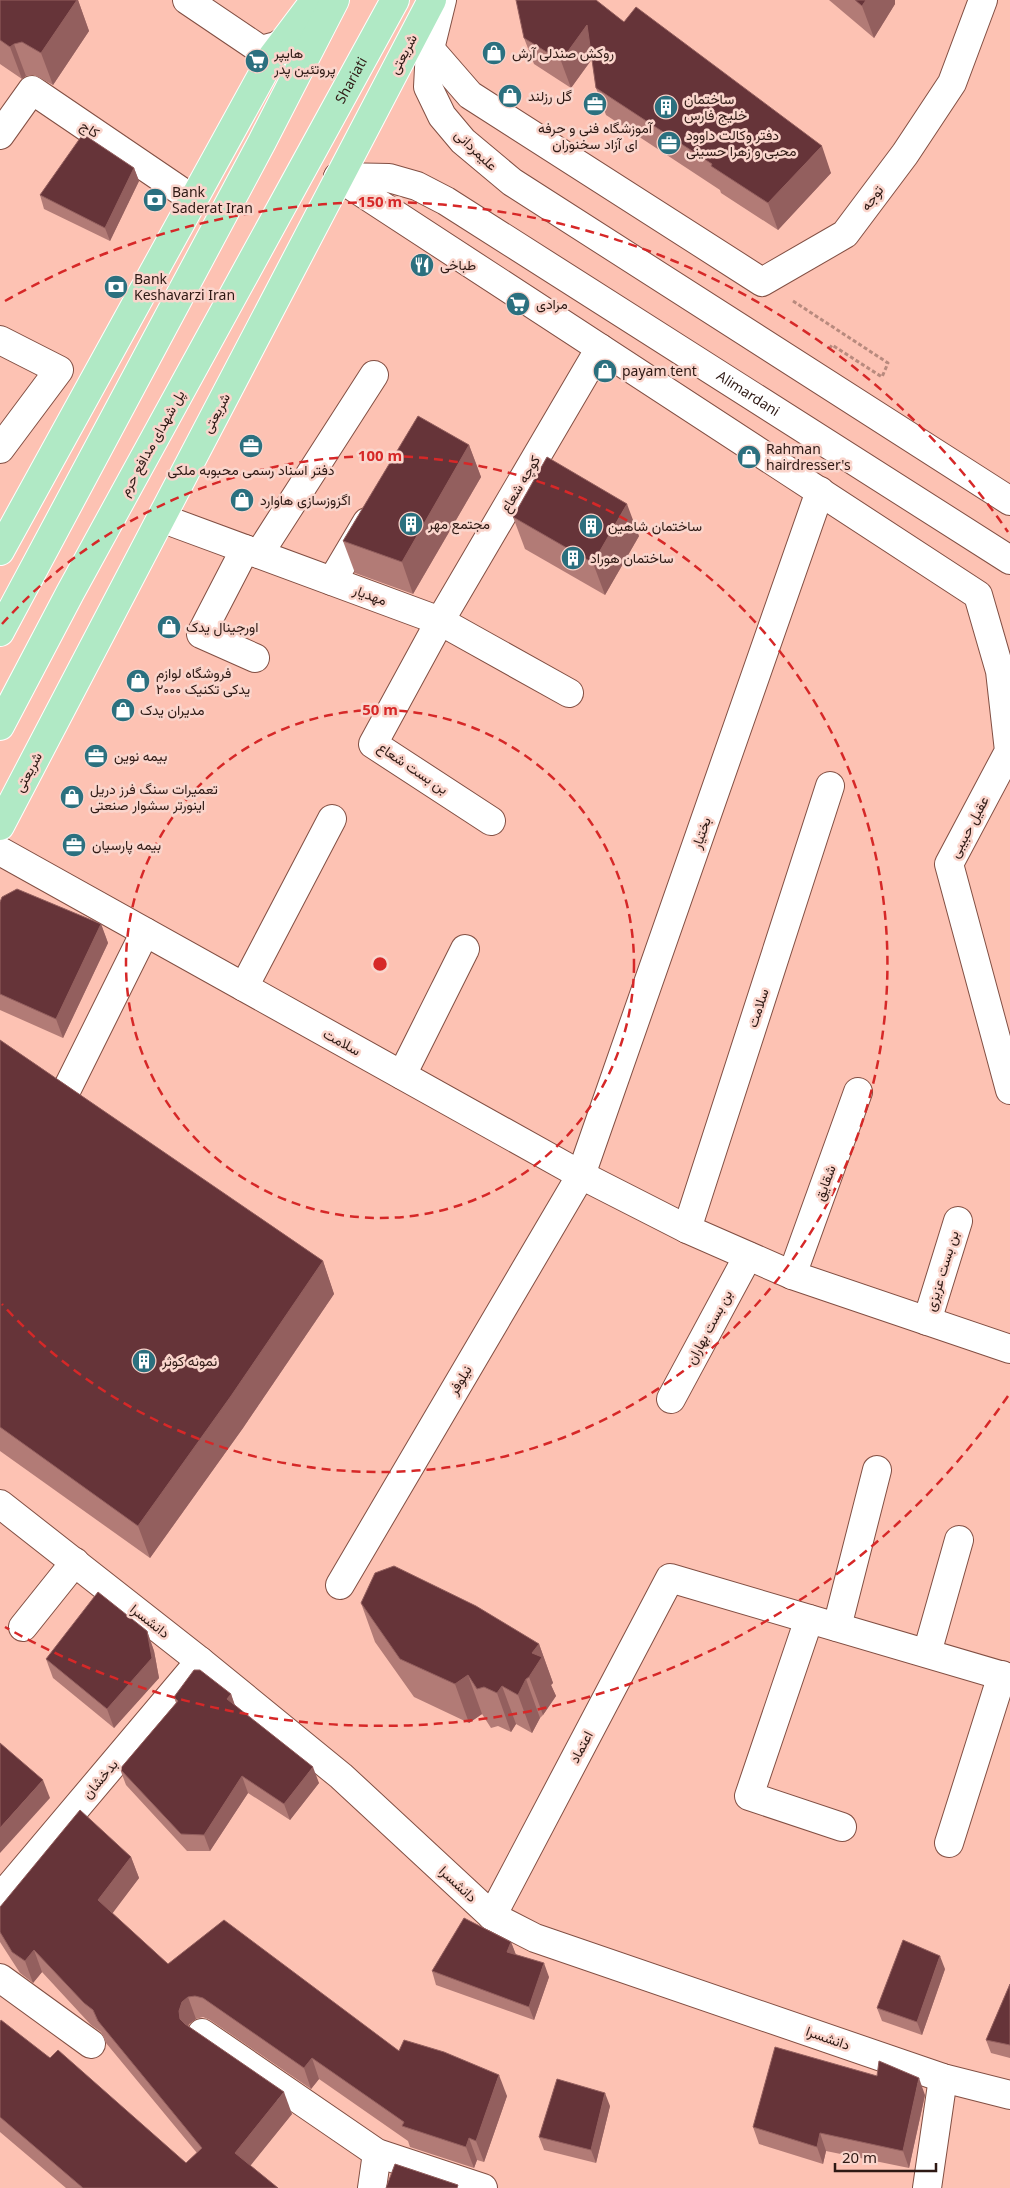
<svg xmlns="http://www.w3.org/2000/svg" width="1010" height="2188" font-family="'Noto Sans',Vazirmatn,sans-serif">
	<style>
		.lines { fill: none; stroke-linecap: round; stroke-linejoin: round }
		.minor-casing { stroke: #824f43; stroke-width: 30 }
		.major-casing { stroke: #fff; stroke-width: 30 }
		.path { stroke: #b88a7e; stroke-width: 3; stroke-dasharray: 4 2.5; stroke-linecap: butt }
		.minor { stroke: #fff; stroke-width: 28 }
		.major { stroke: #b0e9c5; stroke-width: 28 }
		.wall { fill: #b27b76 }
		.shaded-wall { fill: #935f5e }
		.building { fill: #663439; stroke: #935f5e }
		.ring { fill: none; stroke: #d62828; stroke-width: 2.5; stroke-dasharray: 9 6 }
		.labels { text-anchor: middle; stroke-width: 5; stroke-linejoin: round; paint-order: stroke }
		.poi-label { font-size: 14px; fill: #2e1914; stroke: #fad5cc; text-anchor: start }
		.street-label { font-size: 14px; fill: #2e1914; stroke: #fad5cc }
		.centre { fill: #d62828; stroke: #fad5cc; stroke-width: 2.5 }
		.ring-label { font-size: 15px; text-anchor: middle; font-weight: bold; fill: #d62828; stroke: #fad5cc; stroke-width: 5; stroke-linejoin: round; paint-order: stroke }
	</style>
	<rect width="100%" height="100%" fill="#fdc2b3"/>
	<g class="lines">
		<g class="minor-casing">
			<g id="minor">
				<path d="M187,0L261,50L276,46L283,42"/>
				<path d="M442,0L430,49L428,87L442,116L463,141L512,182L1010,501"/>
				<path d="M430,49L470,95L762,282L845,234L905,154L952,83L983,0"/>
				<path d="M0,135L32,90L194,200"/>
				<path d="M338,177L978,595L1000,671L1009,751L949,864L1010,1090"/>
				<path id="s1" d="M338,177L389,178L417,186L446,201L1010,560"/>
				<path d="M0,340L59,370L0,449"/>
				<path d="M161,518L440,621L569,693"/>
				<path d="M245,549L201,634L255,658"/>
				<path d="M259,554L374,375"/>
				<path d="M332,581L367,522"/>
				<path d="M491,821L373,744L440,621L600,348"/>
				<path d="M0,851L581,1175L687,1229L792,1275L1010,1349"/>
				<path d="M244,987L332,819"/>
				<path d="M402,1075L465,949"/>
				<path d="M67,1089L145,932"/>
				<path d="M687,1229L830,786"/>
				<path d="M792,1275L858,1092"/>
				<path d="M927,1321L958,1221"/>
				<path d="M671,1399L748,1256"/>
				<path d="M0,1504L200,1661L341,1776L492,1916L535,1938L943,2078L1010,2095"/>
				<path d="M340,1585L581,1175L820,491"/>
				<path d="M809,1619L749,1796L842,1827"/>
				<path d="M23,1627L75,1562"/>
				<path d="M837,1627L877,1470"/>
				<path d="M927,1653L959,1540"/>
				<path d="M949,1843L1002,1675"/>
				<path d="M0,1898L200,1661"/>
				<path d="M492,1916L670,1578L1010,1678"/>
				<path d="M0,1978L91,2044"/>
				<path d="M202,2033L377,2153L483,2188"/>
				<path d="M372,2188L377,2153"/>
				<path d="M927,2188L943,2078"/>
			</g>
		</g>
		<g class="major-casing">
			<g id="major">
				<path d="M0,551L272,57L315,0"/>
				<path d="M0,632L262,142L335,0"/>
				<path id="s2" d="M0,726L70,593L395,0"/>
				<path d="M0,826L432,0"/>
			</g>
		</g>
		<path class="path" d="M793,301L888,363L882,377L832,345L829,349"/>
		<use href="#minor" class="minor"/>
		<use href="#major" class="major"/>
	</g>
	<g class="wall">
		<path d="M0,0H78L89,31L53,85L34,75L26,76L22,79L0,64Z"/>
		<path d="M829,0H895V4L874,38Z"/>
		<path d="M624,22L831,173L778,230L721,193L720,190L606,115L596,88L592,59L571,88L534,64L524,38Z"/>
		<path d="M134,168L139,181L110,241L44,209L40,195Z"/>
		<path d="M469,445L481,477L413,594L355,573L343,541Z"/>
		<path d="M513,517L639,536L605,595L525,549Z"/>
		<path d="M0,902L101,924L108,943L63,1038L0,1010Z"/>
		<path d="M0,1040L323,1261L334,1294L243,1428L150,1558L0,1451Z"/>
		<path d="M361,1603L539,1644L553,1683L551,1685L556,1696L543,1715L540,1718L532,1733L516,1724L511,1732L498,1726L491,1728L482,1714L469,1723L414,1697L375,1642Z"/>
		<path d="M147,1631L154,1651L159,1678L114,1728L53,1678L46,1659Z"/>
		<path d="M231,1694L234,1704L319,1783L290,1820L248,1793L210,1851H187L126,1785L120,1769L176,1703L174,1697Z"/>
		<path d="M131,1857L139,1878L112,1913L168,1964L399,2051L507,2096L484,2162L477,2160L474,2168L410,2147L408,2141L319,2079L311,2089L210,2020L203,2017L196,2019L189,2024L188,2027L292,2114L250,2165L278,2188H66L0,2132V2022L186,2163L197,2153L106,2043L101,2032L91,2025L42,1972L33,1983L20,1973L0,1942V1907Z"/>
		<path d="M511,1942L516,1955L549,1977L534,2020L436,1985L432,1971Z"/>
		<path d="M945,1969L922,2035L882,2021L877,2008Z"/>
		<path d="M1010,1984V2058L991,2053L986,2040Z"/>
		<path d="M877,2076L925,2095L909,2168L826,2151L823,2164L759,2144L753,2127Z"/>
		<path d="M610,2106L596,2163L544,2150L539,2137Z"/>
	</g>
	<g class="shaded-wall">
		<path d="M77,0H78L89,31L53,85L41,53Z"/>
		<path d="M866,0H895V4L874,38L862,6Z"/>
		<path d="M587,25L597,52L571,88L561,61Z"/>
		<path d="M14,44L26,76L22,79L10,47Z"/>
		<path d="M822,146L831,173L778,230L768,203Z"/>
		<path d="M134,168L139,181L110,241L105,228Z"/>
		<path d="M469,445L481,477L413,594L402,562Z"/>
		<path d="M627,504L639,536L605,595L593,563Z"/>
		<path d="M101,924L108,943L63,1038L56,1019Z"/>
		<path d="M323,1261L334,1294L243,1428L150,1558L138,1526Z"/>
		<path d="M147,1631L154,1651L159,1678L114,1728L107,1709Z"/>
		<path d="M539,1644L553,1683L551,1685L556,1696L543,1715L529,1677L532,1653Z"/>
		<path d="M468,1675L482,1714L469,1723L455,1684Z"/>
		<path d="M526,1679L540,1718L532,1733L518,1695Z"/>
		<path d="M502,1686L516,1724L511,1732L497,1693Z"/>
		<path d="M231,1694L237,1711L227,1699Z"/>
		<path d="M313,1767L319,1783L290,1820L284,1804Z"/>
		<path d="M242,1776L248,1793L210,1851L204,1835Z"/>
		<path d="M43,1780L50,1798L0,1853V1828Z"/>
		<path d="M131,1857L139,1878L106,1922L98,1900Z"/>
		<path d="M511,1942L516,1955L507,1952Z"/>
		<path d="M34,1950L42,1972L33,1983L25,1961Z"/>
		<path d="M940,1956L945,1969L922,2035L917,2022Z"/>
		<path d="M544,1963L549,1977L534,2020L529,2007Z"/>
		<path d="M188,1997L196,2019L189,2024L186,2032L180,2019L179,2011L182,2002Z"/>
		<path d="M312,2058L319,2079L311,2089L304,2068Z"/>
		<path d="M499,2075L507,2096L484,2162L476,2141Z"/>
		<path d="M919,2078L925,2095L909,2168L903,2151Z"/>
		<path d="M284,2092L292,2114L243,2175L235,2153Z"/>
		<path d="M605,2093L610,2106L596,2163L591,2150Z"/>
		<path d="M820,2133L826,2151L823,2164L817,2147Z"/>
		<path d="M469,2138L477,2160L474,2168L466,2147Z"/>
	</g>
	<g class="building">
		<path d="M0,0H77L41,53L22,42L14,44L10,47L0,40Z"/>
		<path d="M516,0H596L624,22L636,7L822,146L768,203L711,166L712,164L596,88L587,25L561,61L524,38Z"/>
		<path d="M855,0H866L862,6Z"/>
		<path d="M83,134L134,168L105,228L40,195Z"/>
		<path d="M418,416L469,445L402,562L343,541Z"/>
		<path d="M547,457L627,504L593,563L513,517Z"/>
		<path d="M17,889L101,924L56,1019L0,994V902L2,897Z"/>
		<path d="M0,1040L323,1261L231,1396L138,1526L0,1427Z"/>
		<path d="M394,1566L476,1606L539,1644L532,1653L542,1657L529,1677L526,1679L518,1695L502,1686L497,1693L484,1687L477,1689L468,1675L455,1684L400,1659L361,1603L375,1573Z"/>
		<path d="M98,1592L147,1631L152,1658L107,1709L46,1659Z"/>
		<path d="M194,1670H200L231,1694L227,1699L313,1767L284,1804L242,1776L204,1835L181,1834L120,1769L178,1701L174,1697Z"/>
		<path d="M0,1743L43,1780L0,1828Z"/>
		<path d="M80,1810L131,1857L98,1900L168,1964L224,1920L399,2051L404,2040L444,2052L499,2075L476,2141L469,2138L466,2147L402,2126L404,2122L312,2058L304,2068L203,1998L195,1996L188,1997L182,2002L179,2011L180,2019L185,2024L284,2092L235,2153L278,2188H83L0,2117V2022L1,2020L50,2058L58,2050L186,2163L202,2148L98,2021L93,2010L84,2003L34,1950L25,1961L12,1952L0,1932V1907Z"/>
		<path d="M464,1918L511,1942L507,1952L544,1963L529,2007L432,1971Z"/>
		<path d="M903,1940L940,1956L917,2022L877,2008Z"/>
		<path d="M1010,1984V2045L986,2040Z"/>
		<path d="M775,2047L877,2076L879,2061L919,2078L903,2151L820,2133L817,2147L753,2127Z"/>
		<path d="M557,2079L605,2093L591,2150L539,2137Z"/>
		<path d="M395,2164L458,2185L457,2188H386Z"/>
	</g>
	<g class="ring">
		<circle cx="380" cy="964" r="254"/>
		<path d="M2 624A508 508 0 1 1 2 1304"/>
		<path d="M1008 1396A762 762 0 0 1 5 1627M5 301A762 762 0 0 1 1008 532"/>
	</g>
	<defs>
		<g id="shop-disc" transform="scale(1.25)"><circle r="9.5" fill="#2b707f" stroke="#fad5cc"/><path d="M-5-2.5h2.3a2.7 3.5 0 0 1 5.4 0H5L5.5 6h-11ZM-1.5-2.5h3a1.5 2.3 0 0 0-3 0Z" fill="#fff"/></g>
		<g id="supermarket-disc" transform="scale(1.25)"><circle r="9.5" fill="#2b707f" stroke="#fad5cc"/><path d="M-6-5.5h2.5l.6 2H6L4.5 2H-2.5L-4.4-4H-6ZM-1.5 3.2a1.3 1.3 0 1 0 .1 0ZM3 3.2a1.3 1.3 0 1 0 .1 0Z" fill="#fff"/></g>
		<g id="office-disc" transform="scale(1.25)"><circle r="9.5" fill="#2b707f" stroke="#fad5cc"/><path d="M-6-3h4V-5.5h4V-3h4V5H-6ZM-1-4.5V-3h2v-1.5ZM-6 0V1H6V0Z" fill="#fff"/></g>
		<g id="building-disc" transform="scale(1.25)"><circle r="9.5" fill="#2b707f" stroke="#fad5cc"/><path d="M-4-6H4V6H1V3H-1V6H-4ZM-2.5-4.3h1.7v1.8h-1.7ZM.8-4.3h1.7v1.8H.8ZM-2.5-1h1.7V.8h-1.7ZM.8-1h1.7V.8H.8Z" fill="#fff"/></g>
		<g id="bank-disc" transform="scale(1.25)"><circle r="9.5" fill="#2b707f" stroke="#fad5cc"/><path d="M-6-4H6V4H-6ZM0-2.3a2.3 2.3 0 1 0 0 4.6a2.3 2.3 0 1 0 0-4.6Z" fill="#fff"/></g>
		<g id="restaurant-disc" transform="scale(1.25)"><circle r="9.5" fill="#2b707f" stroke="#fad5cc"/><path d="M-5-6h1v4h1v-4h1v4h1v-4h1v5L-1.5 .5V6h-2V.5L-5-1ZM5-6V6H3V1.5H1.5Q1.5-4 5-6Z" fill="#fff"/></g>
	</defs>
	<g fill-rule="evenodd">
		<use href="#shop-disc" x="494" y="53"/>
		<use href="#supermarket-disc" x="257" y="61"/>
		<use href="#shop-disc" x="510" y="96"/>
		<use href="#office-disc" x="595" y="104"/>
		<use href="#building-disc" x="666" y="107"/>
		<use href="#office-disc" x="669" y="143"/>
		<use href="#bank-disc" x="155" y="200"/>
		<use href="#restaurant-disc" x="422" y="265"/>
		<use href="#bank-disc" x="116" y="287"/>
		<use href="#supermarket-disc" x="518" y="304"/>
		<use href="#shop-disc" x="605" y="371"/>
		<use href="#office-disc" x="251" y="446"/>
		<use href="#shop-disc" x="749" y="457"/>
		<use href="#shop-disc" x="242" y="500"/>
		<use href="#building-disc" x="411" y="524"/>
		<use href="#building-disc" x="591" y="526"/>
		<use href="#building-disc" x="573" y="558"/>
		<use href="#shop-disc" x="169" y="627"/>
		<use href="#shop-disc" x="138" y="681"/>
		<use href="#shop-disc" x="123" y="710"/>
		<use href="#office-disc" x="96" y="756"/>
		<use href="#shop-disc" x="72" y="797"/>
		<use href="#office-disc" x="74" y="845"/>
		<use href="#building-disc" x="144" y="1361"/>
	</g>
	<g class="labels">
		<g class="poi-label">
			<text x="274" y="58">هایپر<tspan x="274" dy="16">پروتئین پدر</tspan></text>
			<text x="512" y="58">روکش صندلی آرش</text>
			<text x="528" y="101">گل رزلند</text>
			<text x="684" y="104">ساختمان<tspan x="684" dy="16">خلیج فارس</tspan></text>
			<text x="595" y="133" text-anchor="middle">آموزشگاه فنی و حرفه<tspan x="595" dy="16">ای آزاد سخنوران</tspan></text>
			<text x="686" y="140">دفتر وکالت داوود<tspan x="686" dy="16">محبی و زهرا حسینی</tspan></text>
			<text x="172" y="197">Bank<tspan x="172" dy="16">Saderat Iran</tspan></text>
			<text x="440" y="270">طباخی</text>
			<text x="134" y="284">Bank<tspan x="134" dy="16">Keshavarzi Iran</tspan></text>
			<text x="536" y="309">مرادی</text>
			<text x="622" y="376">payam tent</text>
			<text x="766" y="454">Rahman<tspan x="766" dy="16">hairdresser's</tspan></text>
			<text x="251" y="475" text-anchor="middle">دفتر اسناد رسمی محبوبه ملکی</text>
			<text x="260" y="505">اگزوزسازی هاوارد</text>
			<text x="428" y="529">مجتمع مهر</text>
			<text x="608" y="531">ساختمان شاهین</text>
			<text x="590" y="563">ساختمان هوراد</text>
			<text x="186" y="632">اورجینال یدک</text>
			<text x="156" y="678">فروشگاه لوازم<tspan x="156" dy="16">یدکی تکنیک ۲۰۰۰</tspan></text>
			<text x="140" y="715">مدیران یدک</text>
			<text x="114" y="761">بیمه نوین</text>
			<text x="90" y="794">تعمیرات سنگ فرز دریل<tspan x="90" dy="16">اینورتر سشوار صنعتی</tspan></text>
			<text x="92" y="850">بیمه پارسیان</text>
			<text x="162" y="1366">نمونه کوثر</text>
		</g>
		<g class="street-label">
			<text transform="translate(403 54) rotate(-62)" y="5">شریعتی</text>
			<text dy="5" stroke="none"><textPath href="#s2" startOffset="735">Shariati</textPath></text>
			<text transform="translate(90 129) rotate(34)" y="5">کاج</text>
			<text transform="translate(476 150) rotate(43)" y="5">علیمردانی</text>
			<text transform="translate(872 198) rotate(-53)" y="5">توجه</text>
			<text dy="5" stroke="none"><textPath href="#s1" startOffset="471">Alimardani</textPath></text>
			<text transform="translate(216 413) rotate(-62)" y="5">شریعتی</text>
			<text transform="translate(152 443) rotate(-61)" y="5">پل شهدای مدافع حرم</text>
			<text transform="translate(520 484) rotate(-59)" y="5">کوچه شعاع</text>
			<text transform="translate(370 595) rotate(20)" y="5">مهدیار</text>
			<text transform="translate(413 768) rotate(34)" y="5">بن بست شعاع</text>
			<text transform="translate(28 772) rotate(-62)" y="5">شریعتی</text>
			<text transform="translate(969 827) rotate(-62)" y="5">عقیل حبیبی</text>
			<text transform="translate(701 833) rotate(-71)" y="5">بختیار</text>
			<text transform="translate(758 1008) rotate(-72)" y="5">سلامت</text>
			<text transform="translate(342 1042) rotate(29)" y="5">سلامت</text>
			<text transform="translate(825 1183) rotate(-70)" y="5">شقایق</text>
			<text transform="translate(942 1271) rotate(-73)" y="5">بن بست عزیزی</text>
			<text transform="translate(709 1327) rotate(-62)" y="5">بن بست بهاران</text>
			<text transform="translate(460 1380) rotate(-59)" y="5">نیلوفر</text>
			<text transform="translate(150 1621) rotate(38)" y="5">دانشسرا</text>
			<text transform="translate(581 1747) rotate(-62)" y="5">اعتماد</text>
			<text transform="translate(100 1779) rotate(-50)" y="5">بدخشان</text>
			<text transform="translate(458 1884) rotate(43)" y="5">دانشسرا</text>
			<text transform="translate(828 2038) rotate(19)" y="5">دانشسرا</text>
		</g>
	</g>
	<circle cx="380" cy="964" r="8" class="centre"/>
	<g class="ring-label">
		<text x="380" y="207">150 m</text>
		<text x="380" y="461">100 m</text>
		<text x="380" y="715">50 m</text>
	</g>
	<path d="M835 2163v8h101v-8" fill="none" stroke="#2e1914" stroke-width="2.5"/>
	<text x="842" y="2163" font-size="15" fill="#2e1914" stroke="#fad5cc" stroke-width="4" paint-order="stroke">20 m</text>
</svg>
